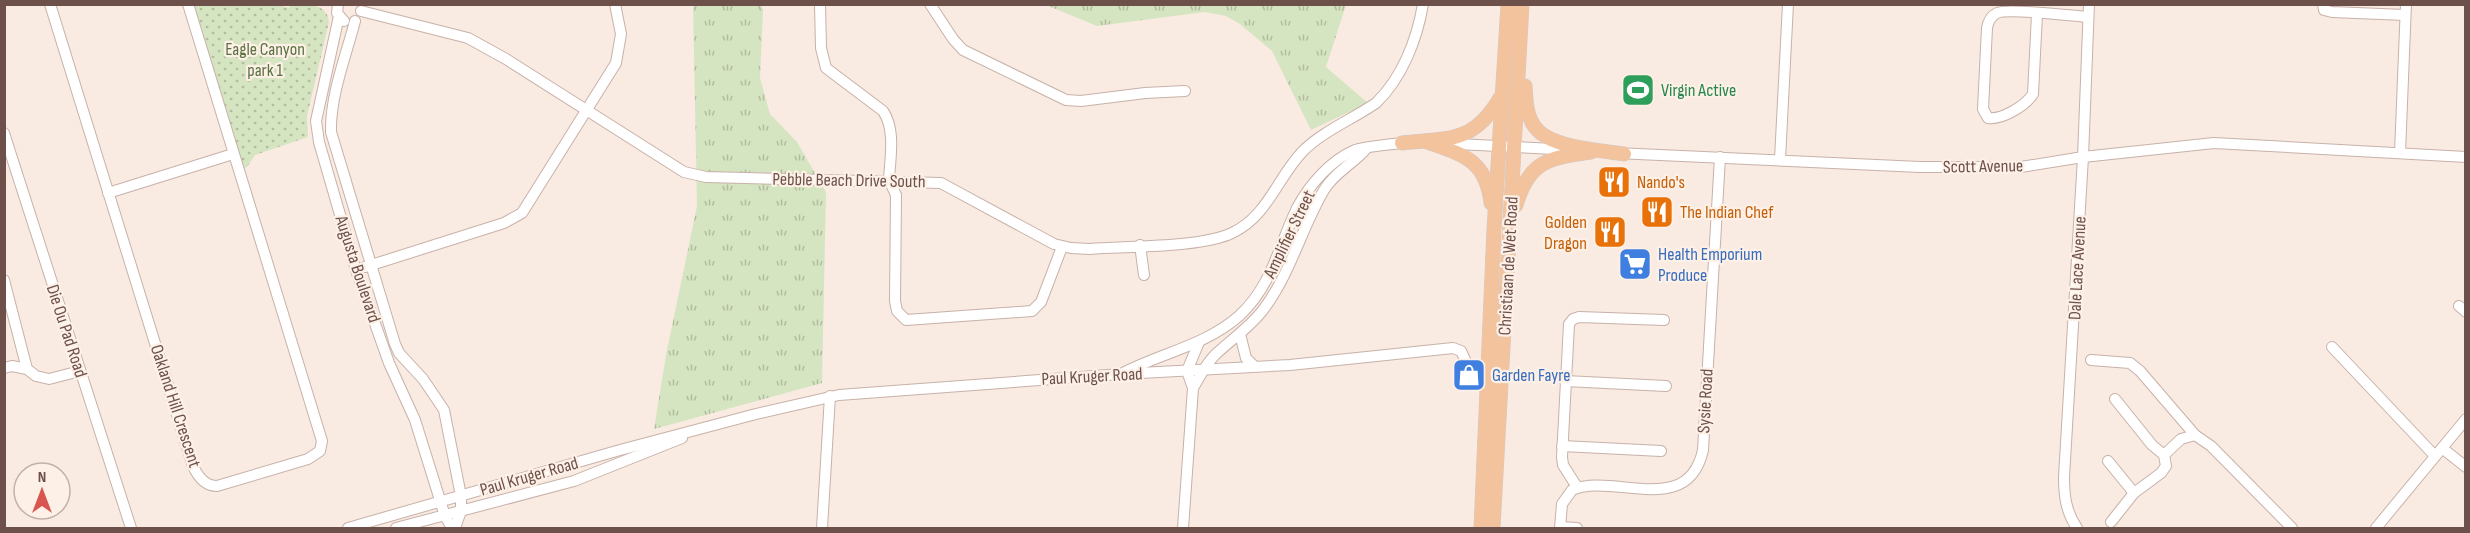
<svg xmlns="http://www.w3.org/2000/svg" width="2470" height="533" font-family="'Sofia Sans Condensed',sans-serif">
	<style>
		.grass { fill: url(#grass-tufts) }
		.park { fill: url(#park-dots) }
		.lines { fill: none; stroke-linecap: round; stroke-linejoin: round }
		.minor-casing { stroke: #c8b1a9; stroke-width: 12 }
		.major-casing { stroke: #d3cac9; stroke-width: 15 }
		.minor { stroke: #fff; stroke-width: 10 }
		.major { stroke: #f3c39e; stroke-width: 14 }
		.labels { text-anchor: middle; stroke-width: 4.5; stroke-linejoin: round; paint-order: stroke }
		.park-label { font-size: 18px; fill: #5b7244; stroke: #fdf0e6 }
		.leisure-label { font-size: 18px; fill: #27864d; stroke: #fdf0e6; text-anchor: start }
		.street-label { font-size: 18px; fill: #6d504a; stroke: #fdf0e6 }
		.food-label { font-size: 18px; fill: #c56008; stroke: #fdf0e6; text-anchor: start }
		.shop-label { font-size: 18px; fill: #366cbe; stroke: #fdf0e6; text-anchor: start }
	</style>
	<defs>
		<pattern id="grass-tufts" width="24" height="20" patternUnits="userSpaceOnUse" patternTransform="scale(1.5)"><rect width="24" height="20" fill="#d6e5c1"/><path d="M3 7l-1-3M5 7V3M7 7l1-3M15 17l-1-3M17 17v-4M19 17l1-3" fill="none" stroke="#b2bc9f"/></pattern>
		<pattern id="park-dots" width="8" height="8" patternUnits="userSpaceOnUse" patternTransform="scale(1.5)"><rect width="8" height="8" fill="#d6e5c1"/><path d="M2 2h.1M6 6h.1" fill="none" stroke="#b2bc9f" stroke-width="1.8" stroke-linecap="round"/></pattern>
	</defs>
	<rect width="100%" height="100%" fill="#f9ebe1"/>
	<g class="grass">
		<path d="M693,5H761L763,10L760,78L770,114L797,142L826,192L822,383L654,429L666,355L697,206Z"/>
		<path d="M1046,5H1346L1326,67L1368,103L1311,130L1272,51L1240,24L1226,16L1205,12L1097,26Z"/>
	</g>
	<path class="park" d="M274,4L289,8L290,5C305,5 327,2 329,22L307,116L308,137L255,155L247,167L242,169L191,5Z"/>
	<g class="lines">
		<g class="minor-casing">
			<g id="minor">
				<path d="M50,4L193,466C198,477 205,486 217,486L308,459L320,451L322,441L188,4"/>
				<path d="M338,4L337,13L344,21"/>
				<path d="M820,4L821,48L826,68L883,111C896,130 890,158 889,180"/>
				<path d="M930,4L953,39L963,50L1066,100L1081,101L1145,93L1185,91"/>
				<path d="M2323,4L2324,10L2332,12L2405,15"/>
				<path d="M361,11L468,38L506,59L684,172L706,177L941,183L1054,244L1071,248L1090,249C1128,246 1200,248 1232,233C1268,216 1277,178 1303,151C1323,131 1353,119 1376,103C1402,78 1417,40 1423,4"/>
				<path d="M2037,14L2033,94C2025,106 2002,120 1988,118L1983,109L1987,28C1988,22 1991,16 1997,13C2007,8 2073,16 2088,17"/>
				<path d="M339,16L316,121L319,142L356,270L389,363L415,420L445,516L452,528"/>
				<path d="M355,21C346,56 330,96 331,132L395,344L399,353L423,379L444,410L461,496V511L455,528"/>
				<path d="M4,133L131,528"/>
				<path d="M1439,143L1574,150"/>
				<path d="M1616,153L1920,167H2021L2083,157L2214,143L2466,157"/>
				<path d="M2400,153L2406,4"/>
				<path d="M1780,159L1788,4"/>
				<path d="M889,180L896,195L895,301L897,311L906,320L1032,311L1041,302L1062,247"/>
				<path d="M108,193L233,154"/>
				<path d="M1140,245L1144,275"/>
				<path d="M365,267L504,223L522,213L616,63L621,34L615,4"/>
				<path d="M4,280L27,369"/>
				<path d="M2459,306L2466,312"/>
				<path d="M1240,334L1246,358L1254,366"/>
				<path d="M2332,347L2435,456"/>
				<path d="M2091,360L2130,363L2140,371L2195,435L2211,446L2292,528"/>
				<path d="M4,368L12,366L27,369L36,376L49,379L80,371"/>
				<path d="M1121,374C1160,353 1205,346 1239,316C1272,286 1279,245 1297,208C1309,185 1331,160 1355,150C1363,147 1399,143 1409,143"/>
				<path d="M1565,381L1666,386"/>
				<path d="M1193,388C1200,377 1206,363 1216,354C1232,339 1250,327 1263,310C1291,273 1301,229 1324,190C1335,172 1353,164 1366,149"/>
				<path d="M2115,399L2152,445L2164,455L2181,439L2195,435"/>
				<path d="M1562,446L1661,451"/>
				<path d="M2442,448L2466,467"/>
				<path d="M2108,461L2134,493"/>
				<path d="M1577,487L1563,465L1562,457L1569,324L1573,319L1579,317L1664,320"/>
				<path d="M2111,522L2134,493L2161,473L2166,466L2164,455"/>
				<path d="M1561,527L1577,528"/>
				<path d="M348,528L620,450L756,414L839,395L1121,374L1290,365L1453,348L1461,351L1467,364"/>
				<path d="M396,528L574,481L682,438"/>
				<path d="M822,528L830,396"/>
				<path d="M1183,528L1193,388L1187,371L1199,342"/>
				<path d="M1560,528L1562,504L1572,490C1613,472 1688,519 1703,450L1720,157"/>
				<path d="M2077,528C2066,512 2064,496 2064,477L2083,157L2089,4"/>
				<path d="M2376,528L2466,419"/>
			</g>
		</g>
		<g class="major-casing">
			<g id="major">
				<path d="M1525,86C1526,100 1526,116 1535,127C1550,148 1600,150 1624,154"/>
				<path d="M1427,142C1464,155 1486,160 1491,203"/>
				<path d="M1402,143C1449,138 1474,143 1500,98"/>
				<path d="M1516,205C1529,161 1548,158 1591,152"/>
				<path d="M1481,528L1494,229L1508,4"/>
				<path d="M1493,528L1522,4"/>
			</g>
		</g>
		<use href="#minor" class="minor"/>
		<use href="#major" class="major"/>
	</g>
	<defs>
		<g id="stadium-square" transform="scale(1.725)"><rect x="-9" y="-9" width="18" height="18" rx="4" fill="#2e9e5b" stroke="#fdf0e6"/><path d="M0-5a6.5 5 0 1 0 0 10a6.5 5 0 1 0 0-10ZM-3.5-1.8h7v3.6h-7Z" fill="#fff"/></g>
		<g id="restaurant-square" transform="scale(1.725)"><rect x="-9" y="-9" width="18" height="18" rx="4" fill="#e8710a" stroke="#fdf0e6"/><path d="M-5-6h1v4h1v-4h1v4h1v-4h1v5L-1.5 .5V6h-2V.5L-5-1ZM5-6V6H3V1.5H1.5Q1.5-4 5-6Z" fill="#fff"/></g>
		<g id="supermarket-square" transform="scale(1.725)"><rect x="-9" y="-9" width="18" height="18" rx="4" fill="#3f7fe0" stroke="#fdf0e6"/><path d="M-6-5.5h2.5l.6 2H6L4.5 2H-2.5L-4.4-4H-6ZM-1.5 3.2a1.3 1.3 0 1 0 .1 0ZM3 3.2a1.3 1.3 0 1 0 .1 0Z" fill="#fff"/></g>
		<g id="shop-square" transform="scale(1.725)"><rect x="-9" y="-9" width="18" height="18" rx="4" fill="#3f7fe0" stroke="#fdf0e6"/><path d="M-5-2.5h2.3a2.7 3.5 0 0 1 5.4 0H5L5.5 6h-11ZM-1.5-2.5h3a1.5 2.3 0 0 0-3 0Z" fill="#fff"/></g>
	</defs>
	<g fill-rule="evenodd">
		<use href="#stadium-square" x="1638" y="90"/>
		<use href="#restaurant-square" x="1614" y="182"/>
		<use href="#restaurant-square" x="1657" y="212"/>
		<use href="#restaurant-square" x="1610" y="232"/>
		<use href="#supermarket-square" x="1635" y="264"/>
		<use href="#shop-square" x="1469" y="375"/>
	</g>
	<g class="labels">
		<g class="park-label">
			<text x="265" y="55">Eagle Canyon<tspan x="265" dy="21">park 1</tspan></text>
		</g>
		<g class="leisure-label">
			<text x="1661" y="96">Virgin Active</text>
		</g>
		<g class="street-label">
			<text transform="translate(1983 166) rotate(-1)" y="6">Scott Avenue</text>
			<text transform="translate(849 180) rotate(1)" y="6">Pebble Beach Drive South</text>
			<text transform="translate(1289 234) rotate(-64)" y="6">Amplifier Street</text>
			<text transform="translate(1508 266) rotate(-87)" y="6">Christiaan de Wet Road</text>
			<text transform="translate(2077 268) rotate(-87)" y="6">Dale Lace Avenue</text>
			<text transform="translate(358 269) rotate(72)" y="6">Augusta Boulevard</text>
			<text transform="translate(67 331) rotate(72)" y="6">Die Ou Pad Road</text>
			<text transform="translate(1092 376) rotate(-3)" y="6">Paul Kruger Road</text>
			<text transform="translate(1705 401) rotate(-87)" y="6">Sysie Road</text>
			<text transform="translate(176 406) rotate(72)" y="6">Oakland Hill Crescent</text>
			<text transform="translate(529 476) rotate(-16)" y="6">Paul Kruger Road</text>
		</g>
		<g class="food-label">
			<text x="1637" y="188">Nando's</text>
			<text x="1680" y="218">The Indian Chef</text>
			<text x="1587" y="228" text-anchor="end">Golden<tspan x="1587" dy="21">Dragon</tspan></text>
		</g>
		<g class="shop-label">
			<text x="1658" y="260">Health Emporium<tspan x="1658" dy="21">Produce</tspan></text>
			<text x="1492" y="381">Garden Fayre</text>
		</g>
	</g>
	<rect width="2470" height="533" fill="none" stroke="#6d504a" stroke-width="12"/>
	<g transform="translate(42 491)"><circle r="28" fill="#fdf0e6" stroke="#c3b0a8" stroke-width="1.5"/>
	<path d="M0-4.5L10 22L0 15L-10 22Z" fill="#d95550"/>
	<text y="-9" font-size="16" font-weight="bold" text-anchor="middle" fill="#6d504a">N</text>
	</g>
</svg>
